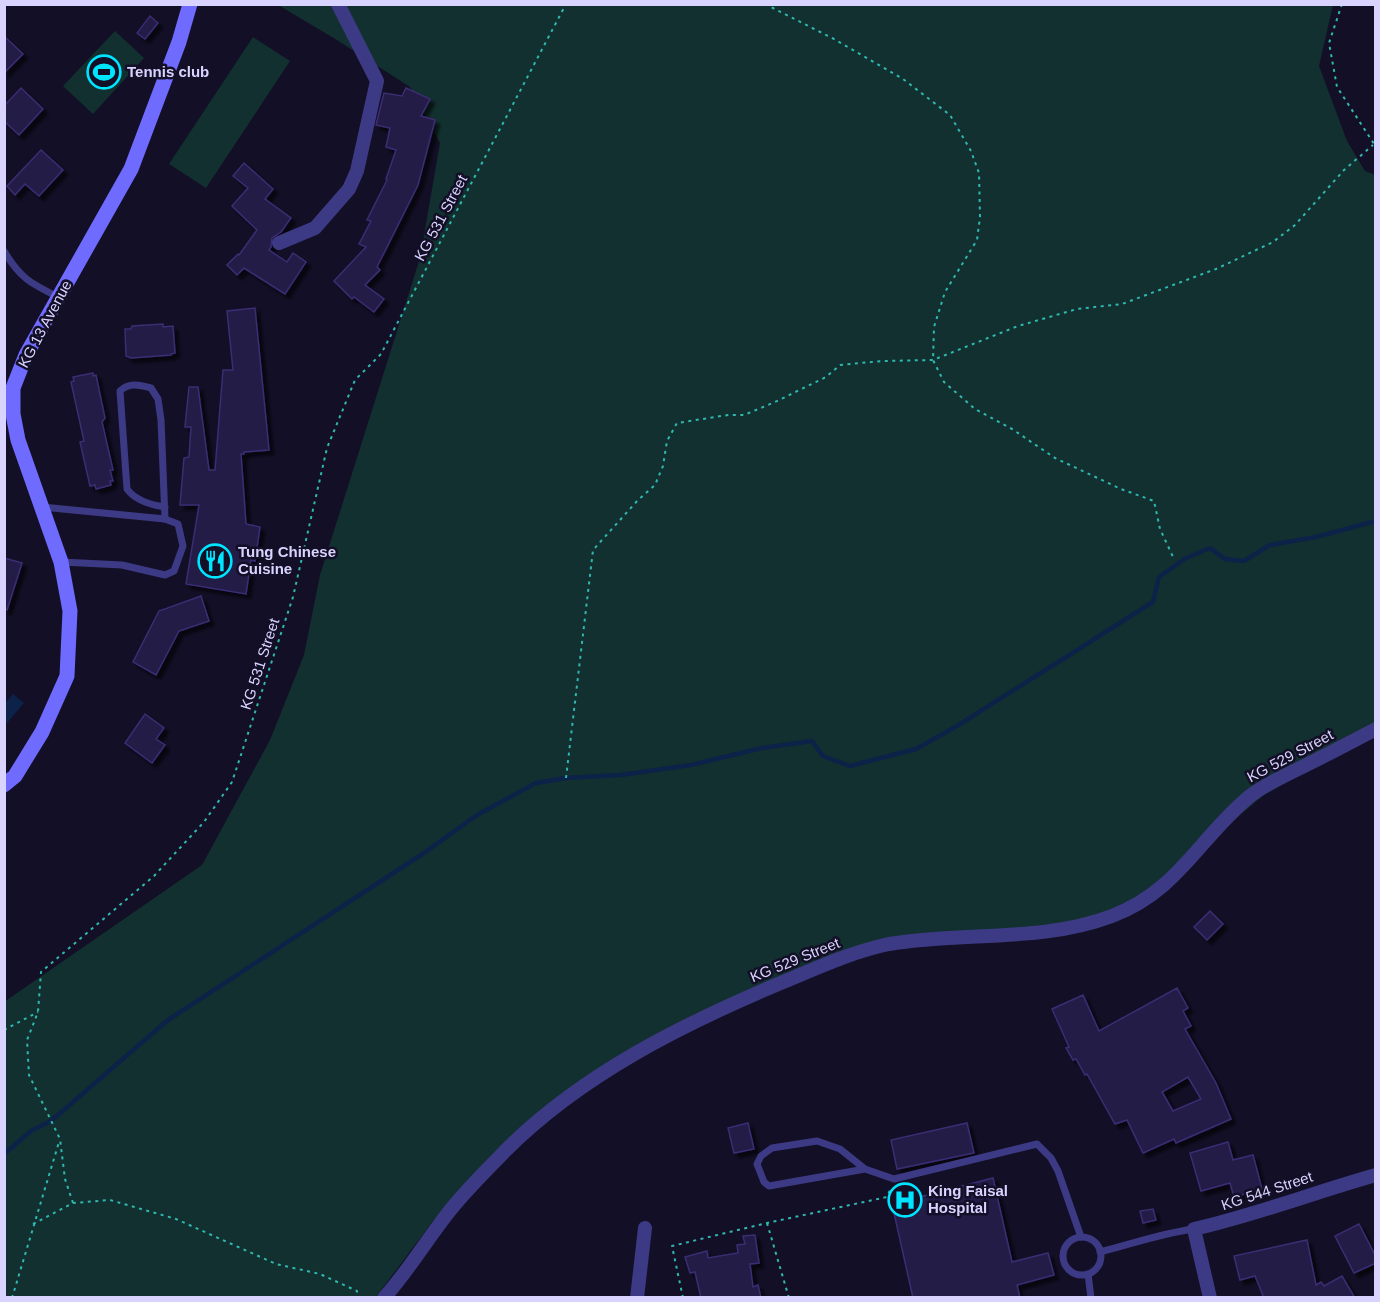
<svg xmlns="http://www.w3.org/2000/svg" width="1380" height="1302" font-family="Arial,sans-serif">
	<style>
		.green { fill: #12302f }
		.water { fill: #0c2248 }
		.lines { fill: none; stroke-linecap: round; stroke-linejoin: round }
		.stream { stroke: #0c2248; stroke-width: 4.5 }
		.building { fill: #241b47; stroke: #3b2d73; stroke-width: 1.5; fill-rule: evenodd; filter: url(#shadow) }
		.path { stroke: #2fb8b0; stroke-width: 2; stroke-dasharray: 3 4.5; stroke-linecap: butt }
		.lane { stroke: #3d3a85; stroke-width: 7 }
		.street { stroke: #3d3a85; stroke-width: 14 }
		.secondary { stroke: #6f6bff; stroke-width: 15 }
		.labels { text-anchor: middle; stroke-width: 5; stroke-linejoin: round; paint-order: stroke }
		.poi-label { font-size: 15px; font-weight: bold; fill: #d9d4ff; stroke: #130f26; text-anchor: start }
		.street-label { font-size: 15px; fill: #d9d4ff; stroke: #130f26 }
	</style>
	<defs>
		<filter id="shadow"><feDropShadow dx="4.5" dy="4.5" stdDeviation="1.5" flood-color="#0009"/></filter>
	</defs>
	<rect width="100%" height="100%" fill="#130f26"/>
	<g class="green">
		<path d="M278,5H1333L1319,66L1347,141L1365,171L1375,175V733L1264,795L1135,902L1055,928L892,948L803,972L593,1072L497,1150L433,1221L376,1297H5L4,1002L202,865L270,740L304,655L320,575L420,258L440,143L410,87L337,40Z"/>
		<path d="M115,31L144,58L93,114L63,86Z"/>
		<path d="M253,37L290,61L206,188L169,164Z"/>
	</g>
	<path class="water" d="M13,694L24,703L7,723L5,722V703Z"/>
	<g class="lines">
		<path class="stream" d="M4,1154L31,1131L51,1121L168,1020L424,853L477,815L536,783L566,778L621,775L691,765L762,748L812,741L823,756L850,766L916,749L957,726L1153,602L1159,577L1186,558L1210,548L1225,559L1244,561L1270,545L1316,537L1376,521"/>
	</g>
	<g class="building">
		<path d="M150,16L158,23L145,39L137,33Z"/>
		<path d="M4,36L23,54L4,73Z"/>
		<path d="M21,88L43,109L19,135L4,121V106Z"/>
		<path d="M406,88L430,99L421,116L435,120L418,185L377,267L380,270L365,285L384,299L374,312L354,297L352,299L334,281L366,247L359,244L371,221L367,220L387,180L386,179L396,150L386,147L390,128L376,125L384,93L402,96Z"/>
		<path d="M41,150L63,170L39,196L25,184L15,195L7,186Z"/>
		<path d="M244,163L273,189L265,199L291,218L281,232L272,238L271,247L269,250L287,262L293,253L306,262L285,294L244,268L237,275L227,265L238,254L239,255L257,230L232,206L248,188L233,176Z"/>
		<path d="M255,308L269,450L244,452V454H241L246,524L260,527L255,561L251,560L246,594L186,584L199,505H180L184,458L189,457L191,427H185L189,387H198L209,470H215L223,370H233L227,311Z"/>
		<path d="M163,324V327L173,326L175,353L171,354V355L131,358L126,356L125,329H131L132,326Z"/>
		<path d="M93,373V376L96,375L105,418L102,422L113,470H110L113,481H110L111,485L96,489L95,485L90,486L80,442L84,441L71,382L74,381L73,377Z"/>
		<path d="M4,558L22,563L7,610L4,609Z"/>
		<path d="M201,596L209,621L179,631L156,675L133,662L159,611Z"/>
		<path d="M145,714L164,728L156,739L165,745L152,763L125,743Z"/>
		<path d="M1210,911L1223,924L1207,940L1194,927Z"/>
		<path d="M1177,988L1188,1008L1183,1011L1191,1026L1185,1029L1216,1083L1231,1119L1176,1143L1174,1139L1143,1153L1127,1120L1115,1124L1087,1074L1085,1075L1076,1059L1073,1060L1066,1048L1069,1047L1052,1009L1083,995L1099,1031ZM1188,1077L1201,1099L1173,1111L1162,1092Z"/>
		<path d="M748,1123L754,1149L734,1153L728,1128Z"/>
		<path d="M967,1123L974,1153L897,1169L891,1140Z"/>
		<path d="M1228,1142L1233,1160L1253,1155L1262,1189L1234,1197L1230,1183L1201,1191L1190,1153Z"/>
		<path d="M993,1178L1012,1262L1048,1253L1054,1275L1017,1285L1020,1298H913L892,1204Z"/>
		<path d="M1153,1209L1156,1220L1143,1223L1140,1211Z"/>
		<path d="M1359,1224L1376,1257V1263L1354,1273L1335,1236Z"/>
		<path d="M755,1235L759,1263L750,1264L753,1287L758,1285L761,1298H701L695,1272L690,1273L685,1257L707,1251L708,1258L738,1253L737,1245L745,1244L743,1236Z"/>
		<path d="M1307,1240L1316,1285L1321,1282L1324,1286L1342,1276L1355,1298H1264L1255,1276L1240,1280L1234,1256Z"/>
	</g>
	<g class="lines">
		<g class="path">
			<path d="M765,4L834,39L903,79L950,115L971,151L979,173L980,217L977,240L945,292L934,327L933,360L944,382L975,409L1012,429L1055,458L1121,489L1154,501L1160,529L1174,559"/>
			<path d="M1342,4L1329,43L1337,87L1376,147"/>
			<path d="M566,778L593,550L638,500L655,485L663,466L667,441L677,423L728,415H744L775,402L826,377L840,365L882,361L933,360L1018,326L1077,309L1122,304L1216,269L1273,242L1295,225L1344,170L1373,145"/>
			<path d="M4,1030L38,1012"/>
			<path d="M73,1203L65,1179L60,1139L29,1075L27,1040L38,1012L41,972L154,876L204,822L232,782L293,597L327,448L355,380L381,354L566,4"/>
			<path d="M767,1223L789,1298"/>
			<path d="M33,1224L73,1203L110,1200L176,1219L276,1264L320,1274L357,1291V1298"/>
			<path d="M12,1298L59,1142"/>
			<path d="M683,1298L672,1246L767,1223L887,1197L891,1188"/>
		</g>
		<g class="lane">
			<path d="M4,251C20,278 30,283 58,297"/>
			<path d="M42,507L165,519L178,524L183,546L174,571L165,575L122,565L61,562"/>
			<path d="M165,507C151,505 135,500 127,489L120,391C129,382 140,385 151,388L158,399L161,420L165,519"/>
			<path d="M865,1169L769,1186L764,1182L757,1164L761,1156L772,1148L817,1141L840,1149L865,1169L894,1179L1037,1144L1051,1158L1058,1171L1081,1237"/>
			<circle cx="1082" cy="1256" r="19"/>
			<path d="M1100,1252C1132,1244 1162,1233 1194,1229"/>
			<path d="M1088,1274L1091,1298"/>
		</g>
		<g class="street">
			<path d="M279,243L315,228L349,189L357,171L377,81L338,4"/>
			<path d="M384,1298C408,1271 426,1241 448,1213C465,1191 486,1171 505,1151C582,1074 683,1024 783,982C817,968 851,952 889,944C963,931 1041,943 1112,916C1178,891 1199,838 1250,796C1264,785 1280,778 1296,770C1323,757 1349,743 1376,729"/>
			<path d="M637,1298L645,1228"/>
			<path d="M1210,1298L1194,1229C1256,1215 1315,1192 1376,1175"/>
		</g>
		<path class="secondary" d="M4,785L15,776L42,732L67,676L70,611L61,562L18,440L13,414V388L26,355L131,169L179,42L190,4"/>
	</g>
	<defs>
		<g id="stadium-ring" transform="scale(1.725)"><circle r="9.5" fill="#130f26" stroke="#00e5ff" stroke-width="1.5"/><path d="M0-5a6.5 5 0 1 0 0 10a6.5 5 0 1 0 0-10ZM-3.5-1.8h7v3.6h-7Z" fill="#00e5ff"/></g>
		<g id="restaurant-ring" transform="scale(1.725)"><circle r="9.5" fill="#130f26" stroke="#00e5ff" stroke-width="1.5"/><path d="M-5-6h1v4h1v-4h1v4h1v-4h1v5L-1.5 .5V6h-2V.5L-5-1ZM5-6V6H3V1.5H1.5Q1.5-4 5-6Z" fill="#00e5ff"/></g>
		<g id="hospital-ring" transform="scale(1.725)"><circle r="9.5" fill="#130f26" stroke="#00e5ff" stroke-width="1.5"/><path d="M-5-5h3v3.5h4V-5h3V5h-3V1.5h-4V5h-3Z" fill="#00e5ff"/></g>
	</defs>
	<g fill-rule="evenodd">
		<use href="#stadium-ring" x="104" y="72"/>
		<use href="#restaurant-ring" x="215" y="561"/>
		<use href="#hospital-ring" x="905" y="1200"/>
	</g>
	<g class="labels">
		<g class="poi-label">
			<text x="127" y="77">Tennis club</text>
			<text x="238" y="557">Tung Chinese<tspan x="238" dy="17">Cuisine</tspan></text>
			<text x="928" y="1196">King Faisal<tspan x="928" dy="17">Hospital</tspan></text>
		</g>
		<g class="street-label">
			<text transform="translate(441 218) rotate(-62)" y="5">KG 531 Street</text>
			<text transform="translate(45 324) rotate(-62)" y="5">KG 13 Avenue</text>
			<text transform="translate(260 664) rotate(-72)" y="5">KG 531 Street</text>
			<text transform="translate(1290 756) rotate(-28)" y="5">KG 529 Street</text>
			<text transform="translate(795 960) rotate(-22)" y="5">KG 529 Street</text>
			<text transform="translate(1267 1191) rotate(-18)" y="5">KG 544 Street</text>
		</g>
	</g>
	<rect width="1380" height="1302" fill="none" stroke="#d9d4ff" stroke-width="12"/>
</svg>
